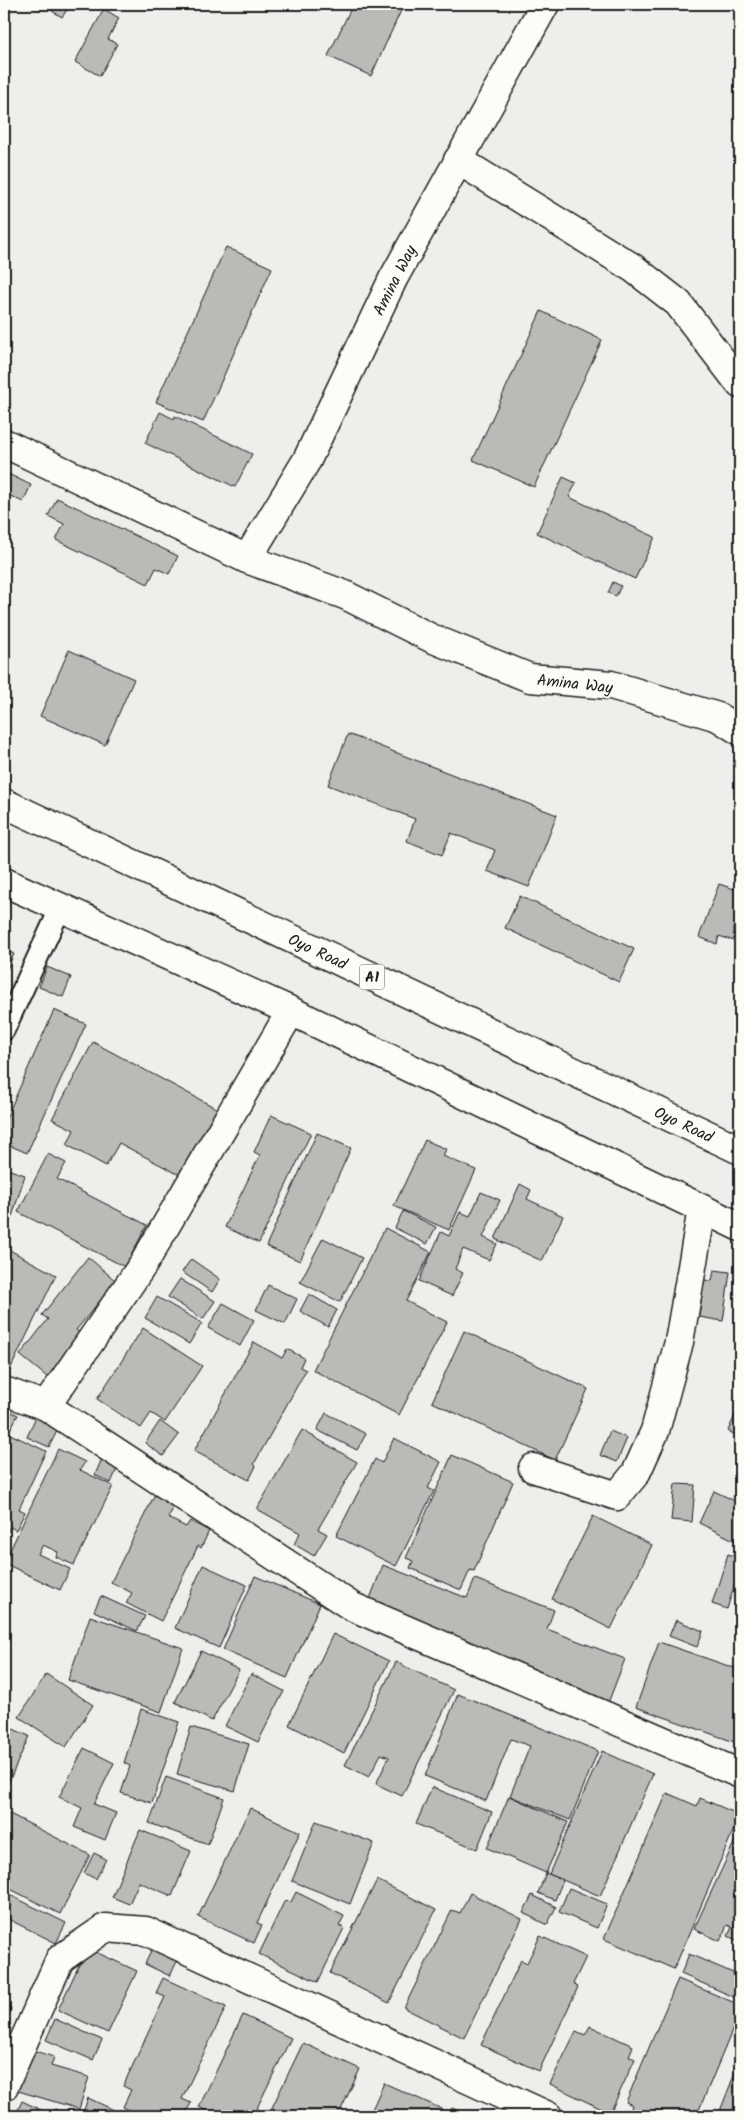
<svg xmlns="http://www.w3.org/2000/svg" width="744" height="2120" font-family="Kalam,sans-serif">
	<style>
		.building { fill: #bbbab6; stroke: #1c1c1c }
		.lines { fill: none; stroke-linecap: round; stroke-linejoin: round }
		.lane-casing { stroke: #1c1c1c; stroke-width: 24 }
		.street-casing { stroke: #1c1c1c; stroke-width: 31 }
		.highway-casing { stroke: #1c1c1c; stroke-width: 31 }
		.lane { stroke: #fdfcf7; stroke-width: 20 }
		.street { stroke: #fdfcf7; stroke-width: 28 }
		.highway { stroke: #fdfcf7; stroke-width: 28 }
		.labels { text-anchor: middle; stroke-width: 4; stroke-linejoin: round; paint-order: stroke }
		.shield { fill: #fdfcf7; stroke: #605f5e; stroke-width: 1 }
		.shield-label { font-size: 15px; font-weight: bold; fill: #1c1c1c }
		.street-label { font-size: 16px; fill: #1c1c1c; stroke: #fdfcf7 }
	</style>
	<rect width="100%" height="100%" fill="#f0eeea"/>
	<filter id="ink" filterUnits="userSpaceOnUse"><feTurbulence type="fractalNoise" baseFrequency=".02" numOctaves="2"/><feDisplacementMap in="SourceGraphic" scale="10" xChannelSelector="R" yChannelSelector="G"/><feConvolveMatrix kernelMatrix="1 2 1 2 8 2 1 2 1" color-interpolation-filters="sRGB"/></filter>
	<g filter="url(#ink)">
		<g class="building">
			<path d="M51,4H71L62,17L52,11Z"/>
			<path d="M353,4H404L371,76L328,56Z"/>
			<path d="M104,9L119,18L108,39L117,44L100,76L75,62Z"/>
			<path d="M226,247L272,268L203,422L156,402Z"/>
			<path d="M541,311L602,340L534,487L473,460Z"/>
			<path d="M160,412L174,419L175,416L252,454L235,487L145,443Z"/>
			<path d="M4,472L31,485L23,502L4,493Z"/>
			<path d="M563,477L576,483L569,497L655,537L635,579L537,533Z"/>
			<path d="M57,498L178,556L169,574L156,568L148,584L56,540L64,524L48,516Z"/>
			<path d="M613,582L621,586L616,596L608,593Z"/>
			<path d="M69,650L134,679L105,745L40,716Z"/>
			<path d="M348,734L557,815L529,887L487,871L495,850L451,833L442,855L407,841L415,819L328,785Z"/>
			<path d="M719,884L740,891V943L719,936L717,944L699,937Z"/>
			<path d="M520,896L634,949L619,982L505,928Z"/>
			<path d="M4,949L14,954L4,976Z"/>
			<path d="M47,967L71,977L63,997L39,987Z"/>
			<path d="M54,1010L86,1024L27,1153L4,1143V1123Z"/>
			<path d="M93,1042L225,1113L189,1180L119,1143L106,1166L67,1145L74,1130L52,1119Z"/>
			<path d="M271,1115L311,1133L259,1243L225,1227L260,1155L254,1152Z"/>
			<path d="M317,1133L351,1148L300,1261L266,1246Z"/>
			<path d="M425,1140L446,1149L443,1156L476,1170L449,1230L394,1206Z"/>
			<path d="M48,1154L66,1163L57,1179L147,1225L125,1267L18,1212Z"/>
			<path d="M4,1168L25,1175L5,1239H4Z"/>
			<path d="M520,1184L531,1190L527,1199L563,1216L542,1261L495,1239Z"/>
			<path d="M481,1192L500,1200L483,1237L497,1244L489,1260L463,1249L455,1269L463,1273L452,1296L419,1281L441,1232L449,1236L460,1212L470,1216Z"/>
			<path d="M403,1211L436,1227L427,1244L395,1228Z"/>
			<path d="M385,1228L431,1252L406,1301L447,1322L399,1415L313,1370Z"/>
			<path d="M323,1238L362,1258L340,1302L300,1282Z"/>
			<path d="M4,1247L56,1275L5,1380L4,1379Z"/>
			<path d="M88,1257L116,1281L76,1330L87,1338L52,1381L20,1355L48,1319L42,1315Z"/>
			<path d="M191,1259L220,1279L212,1292L182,1272Z"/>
			<path d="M714,1270L730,1272L723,1321L699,1317L704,1280L712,1281Z"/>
			<path d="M180,1279L215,1301L203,1319L168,1297Z"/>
			<path d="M268,1285L297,1299L285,1324L256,1310Z"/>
			<path d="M309,1294L337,1310L328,1327L300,1311Z"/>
			<path d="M157,1297L202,1323L189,1344L145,1318Z"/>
			<path d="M223,1303L254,1320L240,1346L208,1328Z"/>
			<path d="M143,1328L202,1366L165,1422L151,1413L141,1428L97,1399Z"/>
			<path d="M464,1331L588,1389L555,1460L432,1402Z"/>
			<path d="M254,1342L282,1358L287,1349L304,1358L300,1367L306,1370L254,1464L256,1466L249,1480L194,1451Z"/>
			<path d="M740,1404V1437L728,1431Z"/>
			<path d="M4,1408L18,1415L8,1433L46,1451L19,1509L25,1512L16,1530L10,1527L4,1539Z"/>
			<path d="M38,1412L61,1423L49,1447L27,1437Z"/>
			<path d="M326,1413L366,1434L357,1450L317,1430Z"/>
			<path d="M160,1421L179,1435L163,1456L145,1443Z"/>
			<path d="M302,1430L357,1462L318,1529L327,1534L314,1556L294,1544L300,1533L257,1509Z"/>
			<path d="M610,1431L627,1438L617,1462L600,1455Z"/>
			<path d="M394,1438L441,1462L428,1488L434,1491L396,1566L336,1536L375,1459L382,1463Z"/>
			<path d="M58,1449L85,1462L80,1470L113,1486L74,1565L56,1557L58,1552L43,1545L38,1554L70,1569L60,1590L4,1563Z"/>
			<path d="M452,1455L513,1482L474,1571L470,1570L461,1590L410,1568L413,1561L406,1558Z"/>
			<path d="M103,1456L119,1464L111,1483L95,1475Z"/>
			<path d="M675,1484L695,1485L692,1522L671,1520Z"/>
			<path d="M158,1488L178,1499L168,1518L186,1527L190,1521L209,1531L201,1548L198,1546L161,1621L126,1603L132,1593L111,1582Z"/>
			<path d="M714,1491L737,1502L740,1499V1543L699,1523Z"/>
			<path d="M593,1516L652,1545L611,1629L552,1599Z"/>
			<path d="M728,1554L740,1558V1567L727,1609L712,1604Z"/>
			<path d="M203,1565L247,1585L219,1648L175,1628Z"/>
			<path d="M383,1565L467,1598L475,1579L554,1610L547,1629L625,1659L608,1703L366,1609Z"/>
			<path d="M255,1576L320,1604L287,1678L223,1650Z"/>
			<path d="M101,1596L145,1616L137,1631L94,1611Z"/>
			<path d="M90,1616L183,1648L161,1712L68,1680Z"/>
			<path d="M676,1620L703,1631L697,1647L669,1636Z"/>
			<path d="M333,1634L389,1661L344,1753L289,1725Z"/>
			<path d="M659,1642L740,1670V1744L636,1707Z"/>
			<path d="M201,1651L239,1670L212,1721L175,1702Z"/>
			<path d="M396,1662L454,1690L402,1796L376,1784L389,1757L381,1754L369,1777L345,1765Z"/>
			<path d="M46,1674L93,1705L66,1747L19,1717Z"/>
			<path d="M251,1674L284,1691L258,1742L225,1726Z"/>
			<path d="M458,1694L598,1751L570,1820L510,1796L530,1746L511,1739L486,1801L425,1776Z"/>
			<path d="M141,1709L179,1722L152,1803L121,1793L130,1766L124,1763Z"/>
			<path d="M4,1725L29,1736L4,1793Z"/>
			<path d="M191,1727L249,1744L235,1791L177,1774Z"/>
			<path d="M84,1748L114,1763L94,1804L116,1813L105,1840L74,1827L82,1808L59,1797Z"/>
			<path d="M602,1751L653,1774L600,1896L549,1874Z"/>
			<path d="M166,1777L224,1798L208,1844L149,1823Z"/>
			<path d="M432,1787L492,1812L477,1849L416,1824Z"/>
			<path d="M667,1793L697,1806L700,1798L740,1815L674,1969L604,1939Z"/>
			<path d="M509,1796L568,1822L546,1873L487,1848Z"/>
			<path d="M250,1808L300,1832L257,1923L262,1925L254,1943L198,1917Z"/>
			<path d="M4,1811L90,1855L60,1914L4,1886Z"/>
			<path d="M316,1821L374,1843L350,1904L292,1881Z"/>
			<path d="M140,1830L191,1851L172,1896L139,1882L129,1904L112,1897Z"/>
			<path d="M740,1830V1942L728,1936L732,1927L727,1925L720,1941L694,1929Z"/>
			<path d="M94,1853L106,1859L96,1879L84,1873Z"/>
			<path d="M546,1873L563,1880L555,1900L538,1893Z"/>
			<path d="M377,1880L436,1910L389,2003L330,1973Z"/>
			<path d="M569,1888L607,1904L597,1928L559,1912Z"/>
			<path d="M4,1892L66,1923L56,1943L4,1917Z"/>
			<path d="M296,1892L344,1916L339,1926L344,1928L318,1982L259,1954L285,1900L291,1902Z"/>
			<path d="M470,1893L522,1919L464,2038L404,2008L452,1910L460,1913Z"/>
			<path d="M532,1895L556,1907L547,1925L523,1913Z"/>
			<path d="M4,1927L10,1930L4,1942Z"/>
			<path d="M540,1936L586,1957L573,1984L578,1987L539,2071L481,2045L521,1960L527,1963Z"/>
			<path d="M154,1945L179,1957L170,1976L145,1964Z"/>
			<path d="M87,1948L137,1971L108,2033L58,2010Z"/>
			<path d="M689,1954L740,1976L734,1997L681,1974Z"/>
			<path d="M163,1978L226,2007L182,2099L191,2103L184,2116H143L123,2107L131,2090L123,2086L165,1997L156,1993Z"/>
			<path d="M678,1979L740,2005V2012L699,2110L708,2114L707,2116H640L630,2112L632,2105L626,2102Z"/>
			<path d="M4,2006L11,2009L4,2024Z"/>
			<path d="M243,2015L291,2038L253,2116H218L199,2107Z"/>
			<path d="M55,2019L102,2040L93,2060L46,2040Z"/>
			<path d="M590,2026L633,2046L629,2056L635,2059L610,2113L550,2084L576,2031L585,2035Z"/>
			<path d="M303,2043L360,2069L338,2116H268Z"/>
			<path d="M28,2049L54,2057L51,2066L89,2077L79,2109L15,2090Z"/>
			<path d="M740,2060V2116H718Z"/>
			<path d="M384,2083L442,2109L439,2116H369Z"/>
			<path d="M88,2098L127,2116H82Z"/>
			<path d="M22,2101L41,2110L38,2116H15Z"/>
			<path d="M452,2108L469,2116H448Z"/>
			<path d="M55,2109L71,2116H51Z"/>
		</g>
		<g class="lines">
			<g class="lane-casing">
				<path id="lane" d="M4,1030L60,909"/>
			</g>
			<g class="street-casing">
				<g id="street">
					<path d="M458,160L633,268L678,303L740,384"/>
					<path d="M4,443L247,559L345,595L431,638L530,678L611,685L718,717L740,731"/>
					<path d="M247,559L307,460L393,279L545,4"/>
					<path d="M4,1391L46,1406L351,1606L740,1774"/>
					<path d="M46,1406L144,1263L291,1011"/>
					<path d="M533,1468L617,1496L636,1473L655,1431L679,1342L702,1209"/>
					<path d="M4,2086L60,1959L105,1928L146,1931L548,2116"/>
				</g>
			</g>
			<g class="highway-casing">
				<g id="highway">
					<path d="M4,803L740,1150"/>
					<path d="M4,882L291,1011L740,1227"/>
				</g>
			</g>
			<use href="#lane" class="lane"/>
			<use href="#street" class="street"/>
			<use href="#highway" class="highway"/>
		</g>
	</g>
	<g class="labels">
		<rect class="shield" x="359.5" y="964.5" width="25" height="25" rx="4"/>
		<g class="shield-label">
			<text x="372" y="982">A1</text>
		</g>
		<g class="street-label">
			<text transform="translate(394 280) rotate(-63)" y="6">Amina Way</text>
			<text transform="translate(575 683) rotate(6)" y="6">Amina Way</text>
			<text transform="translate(318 951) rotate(25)" y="6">Oyo Road</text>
			<text transform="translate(684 1124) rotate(25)" y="6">Oyo Road</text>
		</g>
	</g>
	<rect width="744" height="2120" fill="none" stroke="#fdfcf7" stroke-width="20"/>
	<rect x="10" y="10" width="724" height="2100" fill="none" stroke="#1c1c1c" stroke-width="2" filter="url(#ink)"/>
</svg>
